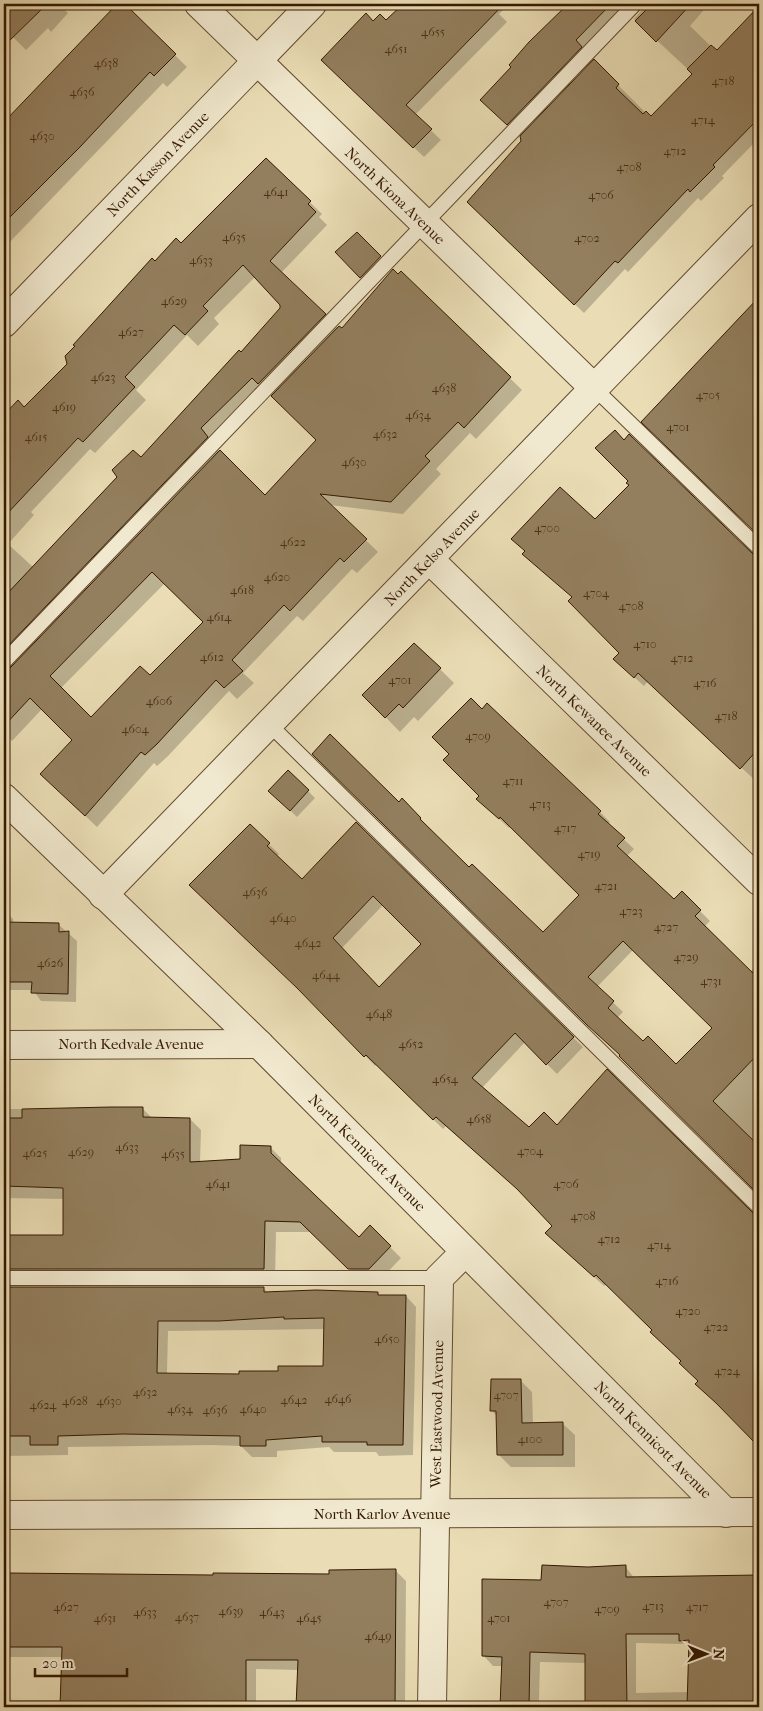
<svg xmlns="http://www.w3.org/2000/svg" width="763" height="1711" font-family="'IM FELL French Canon',serif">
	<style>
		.shadow { fill: #0003; fill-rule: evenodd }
		.building { fill: #937f5e; stroke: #341900; fill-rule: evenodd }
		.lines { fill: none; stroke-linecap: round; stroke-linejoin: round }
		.lane-casing { stroke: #624a2d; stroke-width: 16 }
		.street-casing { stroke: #624a2d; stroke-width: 30 }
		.lane { stroke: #f1e9cf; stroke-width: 14 }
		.street { stroke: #f1e9cf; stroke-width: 28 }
		.labels { text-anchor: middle; stroke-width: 4; stroke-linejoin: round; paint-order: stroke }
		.number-label { font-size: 12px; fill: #4c3218 }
		.street-label { font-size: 15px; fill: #341900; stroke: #f1e9cf }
	</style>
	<rect width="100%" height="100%" fill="#eaddb5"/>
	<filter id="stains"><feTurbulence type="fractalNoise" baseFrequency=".004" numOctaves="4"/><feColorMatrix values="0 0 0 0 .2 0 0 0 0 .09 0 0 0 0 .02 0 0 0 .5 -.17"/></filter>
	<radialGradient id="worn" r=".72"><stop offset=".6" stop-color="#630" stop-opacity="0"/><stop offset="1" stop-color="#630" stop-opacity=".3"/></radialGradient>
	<g class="shadow">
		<path d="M4,4H68L64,9L68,13L51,32L48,28L26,50L4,28Z"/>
		<path d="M119,4H123L187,67L167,87L163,83L4,248V125Z"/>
		<path d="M404,4H509L499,14L507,22L415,115L441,140L424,157L333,70L373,22H386Z"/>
		<path d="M570,4H644L518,133L482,100L551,21Z"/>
		<path d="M647,4H709L690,26L717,52L755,13L752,10L759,4V138L722,176L724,178L701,201L698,198L628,272L625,269L584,313L478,212L594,61L651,118L693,74L634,19Z"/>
		<path d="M266,159L322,214L319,217L327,225L281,273L338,328L342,330L401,272L522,390L476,439L470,433L436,469L441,474L403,514L330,505L378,552L357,573L352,569L303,621L297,616L243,673L254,683L237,699L229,691L168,756L157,766L154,763L97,827L53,785L73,740L42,709L12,741L4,733V418L18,402L24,408L68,364L155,263L181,244ZM255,277L282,308L141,459L33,567L8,544L34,515L31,512L90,449L95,453L146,400L136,390L187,335L198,346L219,324L214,318ZM265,389L318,440L265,496L218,450L212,440ZM165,583L205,622L150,676L92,719L61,688Z"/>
		<path d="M357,233L387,264L368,284L337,252Z"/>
		<path d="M759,299V535L643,422Z"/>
		<path d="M625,441L752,555L759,557V784L648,681L644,686L624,668L621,653L573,598L595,521L630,485Z"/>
		<path d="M440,669L454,683L418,721L414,717L400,732L364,695Z"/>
		<path d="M270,791H308L315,798L297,817Z"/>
		<path d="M402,800L469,869L543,934L581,895L511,826L509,828L488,809L600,812L610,822L608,824L634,849L626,857L674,901L682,893L710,921L704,927L750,972L753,969L759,975V1193L630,1066L399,803ZM633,950L713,1028L676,1065L643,1043L617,1018L623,1012L597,987Z"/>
		<path d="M356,824L583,1047L557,1074L525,1042L482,1088L529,1129L759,1216V1445L653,1330L607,1284L604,1286L556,1243L554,1226L525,1195L446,1126L443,1129L377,1064L375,1066L305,995L250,826L279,854L277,856L302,880ZM383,905L423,945L380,988L342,948Z"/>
		<path d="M4,871L7,874V913L13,919V923L59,925L77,941L76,1002L41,1001L33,990H4Z"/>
		<path d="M4,1109H143L153,1119H190L201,1130L200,1162L241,1160L270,1147L281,1158V1164L359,1239L370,1227L401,1258L380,1280H361L312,1232H276L275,1280H15L7,1285V1288H263L268,1293L406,1296L416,1307L413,1455L379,1456L376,1452H334L329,1447L277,1451V1457H252L241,1446L212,1445L68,1447V1455L4,1456V1235L64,1236V1199L4,1198ZM325,1329L324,1367L241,1375L167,1374L168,1331Z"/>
		<path d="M520,1380L532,1392L533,1424L562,1423L575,1435V1467H511L498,1454L497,1416L492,1411Z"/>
		<path d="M625,1566L635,1579L759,1575V1707H501L503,1666H493L483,1655L542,1581L588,1568ZM636,1643L684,1644L690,1650L689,1692L636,1693ZM540,1662L586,1663V1702L539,1701Z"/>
		<path d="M396,1571L406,1581L405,1707H282L298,1706L299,1670L256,1669V1707H4V1576L330,1575ZM6,1657H63L62,1700H8Z"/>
	</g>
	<g class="building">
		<path d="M4,4H47L4,46Z"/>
		<path d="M117,4H125L176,54L154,76L150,72L80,147L4,223V122Z"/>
		<path d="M403,4H504L406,105L432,129L413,148L321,60L366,13L373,21L380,14L386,20Z"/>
		<path d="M568,4H611L576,40L582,47L507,125L480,100L511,67L509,65L529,42Z"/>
		<path d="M652,4H691L656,42L635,21Z"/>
		<path d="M759,6V118L713,165L715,167L690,192L688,189L618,263L615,261L574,305L467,202L521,141L520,136L594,59L619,84L616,88L643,114L646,111L651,116L692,74L687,69L711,45L717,50Z"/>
		<path d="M266,158L311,201L308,204L316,212L270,261L326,314L258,384L252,378L201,428L208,437L4,650V597L117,477L112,470L133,450L141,457L239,350L241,352L280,308V305L243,265L203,306L208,311L185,335L174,325L125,377L135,387L83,442L78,438L4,517V415L18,400L24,407L67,364L65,356L75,346L73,345L152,258L155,261L176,238L181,243Z"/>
		<path d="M357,232L381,256L360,278L335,252Z"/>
		<path d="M393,269L398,274L401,271L511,377L464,428L458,422L425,456L430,461L391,502L320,494L367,539L344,562L340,558L290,611L284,605L232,660L243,671L224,688L216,680L157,744L145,755L141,752L85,816L40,774L72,740L30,698L4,726V671L10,668L220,450L265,495L316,440L271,396L339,326L342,328ZM152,572L203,622L150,675L140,666L91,717L50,676Z"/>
		<path d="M759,297V536L641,422Z"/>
		<path d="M615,430L624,440L629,434L753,554L759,557V748L740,769L638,673L634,678L613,659L619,653L568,601L572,597L522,554L525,551L511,539L560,487L595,519L629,485L626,483L628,481L595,448Z"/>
		<path d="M414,643L441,668L403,708L399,704L385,718L362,695Z"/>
		<path d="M471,698L482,709L487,703L601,811L598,814L625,838L617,846L674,899L682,891L701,910L695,916L759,979V1053L713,1101L759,1146V1195L619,1056L620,1055L586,1024L312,754L330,734L399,802L402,798L421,818L420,819L469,867L472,864L543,932L579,895L500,817L499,819L476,799L479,796L443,760L449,754L432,737ZM623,941L712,1028L676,1064L648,1036L643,1041L608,1008L614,1001L588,977Z"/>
		<path d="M288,770L309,790L290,811L268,791Z"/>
		<path d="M356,822L574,1037L546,1065L515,1033L472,1078L529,1127L544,1112L557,1125L607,1069L753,1213L759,1216V1447L716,1403L695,1384L698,1381L679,1363L681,1361L650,1332L652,1330L596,1275L594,1277L545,1233L552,1226L517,1189L436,1117L433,1120L366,1055L364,1057L297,988L189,885L250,824L270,843L267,846L302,879ZM373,896L421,944L379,987L333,938Z"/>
		<path d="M4,922L59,923V932L69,931L68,994L31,993L32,982H4Z"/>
		<path d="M111,1107H143V1117L190,1118V1162L240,1159V1145L271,1146V1153L359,1237L370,1225L391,1246L369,1269H348L300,1222L265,1221L264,1269H8V1235H63V1188L4,1186V1118H22V1109Z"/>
		<path d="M9,1287H264V1292L316,1290L378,1292V1295H406L403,1445H367V1442H322V1436L266,1440V1446H240V1436L123,1434L58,1436V1445H30V1436H4V1291H9ZM284,1317V1319L324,1318L323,1366H278V1371H239V1374L157,1373L158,1321H219Z"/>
		<path d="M491,1379H521L522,1423L563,1422V1455H497L496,1411H490Z"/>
		<path d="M542,1565L588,1567L626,1565V1577L759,1575L756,1707H687L689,1640L679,1641V1634H626L627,1707H585V1654L530,1652L529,1707H500L502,1657L482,1656V1579L541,1580Z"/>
		<path d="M396,1569L395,1707H296L298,1660H246V1707H60L62,1647H6L7,1573L213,1575V1573L329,1574V1570Z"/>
	</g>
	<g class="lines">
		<g class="lane-casing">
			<g id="lane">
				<path d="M593,387L759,548"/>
				<path d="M4,662L635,4"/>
				<path d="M269,724L759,1207"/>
				<path d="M4,1278H439"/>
			</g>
		</g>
		<g class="street-casing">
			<g id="street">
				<path d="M199,4L593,387"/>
				<path d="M4,323L312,4"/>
				<path d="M430,560L759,881"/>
				<path d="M4,798L259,1044L726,1513"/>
				<path d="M103,895L759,218"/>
				<path d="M4,1045L259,1044"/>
				<path d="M4,1515L759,1512"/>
				<path d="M432,1707L439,1278L465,1252"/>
			</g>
		</g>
		<use href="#lane" class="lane"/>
		<use href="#street" class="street"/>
	</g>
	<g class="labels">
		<g class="number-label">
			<text x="433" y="36">4655</text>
			<text x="396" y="53">4651</text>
			<text x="106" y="67">4638</text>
			<text x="723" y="85">4718</text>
			<text x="82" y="96">4636</text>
			<text x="703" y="124">4714</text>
			<text x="42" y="140">4630</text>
			<text x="675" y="155">4712</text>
			<text x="629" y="171">4708</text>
			<text x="276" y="196">4641</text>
			<text x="601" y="199">4706</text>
			<text x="234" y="241">4635</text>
			<text x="587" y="242">4702</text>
			<text x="201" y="264">4633</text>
			<text x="174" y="305">4629</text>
			<text x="131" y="336">4627</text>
			<text x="103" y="381">4623</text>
			<text x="444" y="392">4638</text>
			<text x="708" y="399">4705</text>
			<text x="64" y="411">4619</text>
			<text x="418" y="419">4634</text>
			<text x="678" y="431">4701</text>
			<text x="385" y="438">4632</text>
			<text x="36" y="441">4615</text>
			<text x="354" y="466">4630</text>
			<text x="547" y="532">4700</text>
			<text x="293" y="546">4622</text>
			<text x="277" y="581">4620</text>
			<text x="242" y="594">4618</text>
			<text x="596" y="597">4704</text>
			<text x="631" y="610">4708</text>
			<text x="219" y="621">4614</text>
			<text x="645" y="648">4710</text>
			<text x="212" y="661">4612</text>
			<text x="682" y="662">4712</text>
			<text x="400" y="684">4701</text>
			<text x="705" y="687">4716</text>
			<text x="159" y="705">4606</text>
			<text x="726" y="720">4718</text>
			<text x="135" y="733">4604</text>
			<text x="478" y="740">4709</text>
			<text x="513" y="785">4711</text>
			<text x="540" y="808">4713</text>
			<text x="565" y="832">4717</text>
			<text x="589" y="858">4719</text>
			<text x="606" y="890">4721</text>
			<text x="255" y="896">4636</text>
			<text x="631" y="915">4723</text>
			<text x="283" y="922">4640</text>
			<text x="666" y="931">4727</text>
			<text x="308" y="947">4642</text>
			<text x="686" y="961">4729</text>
			<text x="50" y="967">4626</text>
			<text x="326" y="979">4644</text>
			<text x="711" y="985">4731</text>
			<text x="379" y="1018">4648</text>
			<text x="411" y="1048">4652</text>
			<text x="445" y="1083">4654</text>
			<text x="479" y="1123">4658</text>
			<text x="127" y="1151">4633</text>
			<text x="530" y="1155">4704</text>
			<text x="81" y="1156">4629</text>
			<text x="35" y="1157">4625</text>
			<text x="173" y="1158">4635</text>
			<text x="218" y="1188">4641</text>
			<text x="566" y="1188">4706</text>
			<text x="583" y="1220">4708</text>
			<text x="609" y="1243">4712</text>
			<text x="659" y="1249">4714</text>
			<text x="667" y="1285">4716</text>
			<text x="688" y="1315">4720</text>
			<text x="716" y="1331">4722</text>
			<text x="387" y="1343">4650</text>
			<text x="727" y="1375">4724</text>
			<text x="145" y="1396">4632</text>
			<text x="506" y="1399">4707</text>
			<text x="338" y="1403">4646</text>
			<text x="294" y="1404">4642</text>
			<text x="75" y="1405">4628</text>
			<text x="109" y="1405">4630</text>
			<text x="43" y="1409">4624</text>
			<text x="180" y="1413">4634</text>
			<text x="253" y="1413">4640</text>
			<text x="215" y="1414">4636</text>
			<text x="530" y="1443">4100</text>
			<text x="556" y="1606">4707</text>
			<text x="653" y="1610">4713</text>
			<text x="66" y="1611">4627</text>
			<text x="697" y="1611">4717</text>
			<text x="607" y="1613">4709</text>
			<text x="231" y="1615">4639</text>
			<text x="145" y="1616">4633</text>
			<text x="272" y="1616">4643</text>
			<text x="187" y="1621">4637</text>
			<text x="105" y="1622">4631</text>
			<text x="309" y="1622">4645</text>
			<text x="499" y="1622">4701</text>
			<text x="378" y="1640">4649</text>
		</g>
		<g class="street-label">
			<text transform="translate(158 164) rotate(-46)" y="5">North Kasson Avenue</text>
			<text transform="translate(395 196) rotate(44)" y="5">North Kiona Avenue</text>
			<text transform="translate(432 557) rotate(-46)" y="5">North Kelso Avenue</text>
			<text transform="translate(594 721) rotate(44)" y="5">North Kewanee Avenue</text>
			<text x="131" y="1049">North Kedvale Avenue</text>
			<text transform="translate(367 1153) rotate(45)" y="5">North Kennicott Avenue</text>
			<text transform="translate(437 1414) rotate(-89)" y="5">West Eastwood Avenue</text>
			<text transform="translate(653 1440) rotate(45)" y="5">North Kennicott Avenue</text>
			<text x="382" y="1519">North Karlov Avenue</text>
		</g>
	</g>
	<rect width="763" height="1711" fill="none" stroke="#eaddb5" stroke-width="20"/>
	<rect x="5" y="5" width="753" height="1701" fill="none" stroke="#341900" stroke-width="2.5"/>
	<rect x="10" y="10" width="743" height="1691" fill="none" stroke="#341900"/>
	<g transform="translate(706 1654) rotate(91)" stroke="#f1e9cf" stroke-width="4" paint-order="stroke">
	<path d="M0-4L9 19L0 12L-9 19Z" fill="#341900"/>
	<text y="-8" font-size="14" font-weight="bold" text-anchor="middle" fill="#341900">N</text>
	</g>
	<path d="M35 1668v8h92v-8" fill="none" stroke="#341900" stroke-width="2.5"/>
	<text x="42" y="1668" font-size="15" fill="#341900" stroke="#f1e9cf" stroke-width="4" paint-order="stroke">20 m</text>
	<rect width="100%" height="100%" filter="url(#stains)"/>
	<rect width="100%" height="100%" fill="url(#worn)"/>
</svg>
